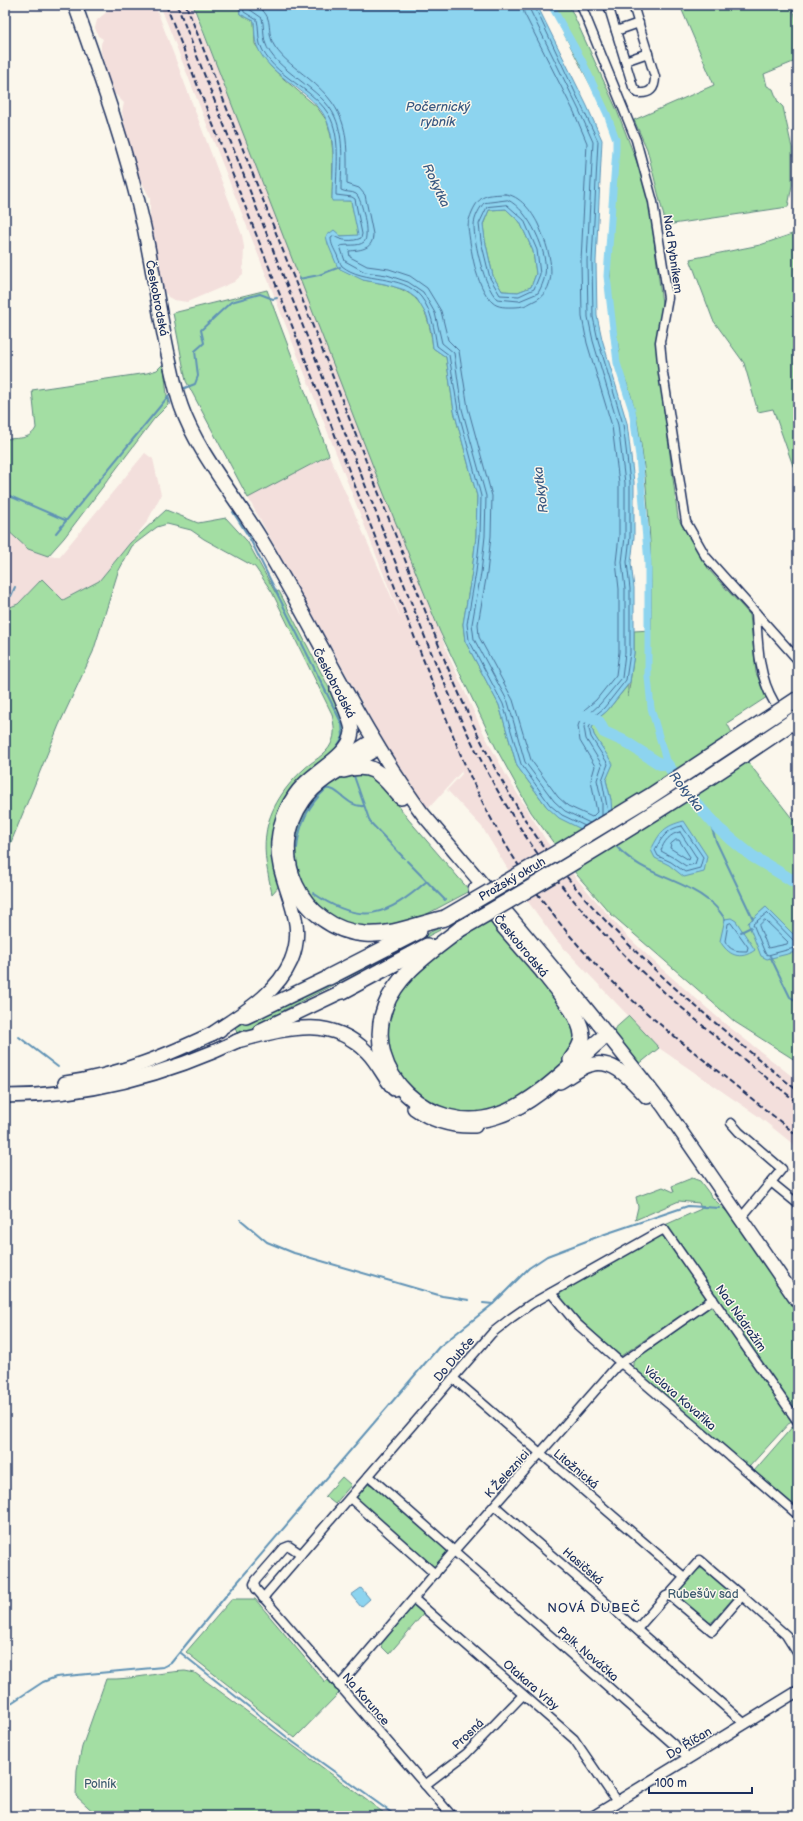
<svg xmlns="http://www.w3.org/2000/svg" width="803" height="1821" font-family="'Balsamiq Sans',sans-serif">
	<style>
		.built { fill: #f3dfdc }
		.green { fill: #a3dea3; stroke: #5f8680; fill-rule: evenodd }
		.water { fill: #8dd4ef; stroke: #5f92b5; fill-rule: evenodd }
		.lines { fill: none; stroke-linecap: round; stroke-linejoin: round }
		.shore { stroke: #497198; stroke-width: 1 }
		.stream { stroke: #5f92b5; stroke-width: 2 }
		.canal { stroke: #8dd4ef; stroke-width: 7 }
		.river { stroke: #8dd4ef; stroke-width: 12 }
		.minor-casing { stroke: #1b2f5e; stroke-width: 11 }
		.tertiary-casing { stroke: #1b2f5e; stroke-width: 13 }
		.primary-casing { stroke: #1b2f5e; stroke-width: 16 }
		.trunk-casing { stroke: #1b2f5e; stroke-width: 16 }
		.motorway-casing { stroke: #1b2f5e; stroke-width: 18 }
		.minor { stroke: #fbf7ec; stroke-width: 8 }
		.tertiary { stroke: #fbf7ec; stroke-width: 10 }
		.primary { stroke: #fbf7ec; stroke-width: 13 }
		.trunk { stroke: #fbf7ec; stroke-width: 13 }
		.motorway { stroke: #fbf7ec; stroke-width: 15 }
		.rail { stroke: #1b2f5e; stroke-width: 2; stroke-dasharray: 6 3; stroke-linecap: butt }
		.motorway-bridge-casing { stroke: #1b2f5e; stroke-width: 18; stroke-linecap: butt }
		.motorway-bridge { stroke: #fbf7ec; stroke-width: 15 }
		.labels { text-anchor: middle; stroke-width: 3; stroke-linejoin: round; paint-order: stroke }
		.street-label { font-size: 12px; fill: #1b2f5e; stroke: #fbf7ec }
		.park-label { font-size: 12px; fill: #3d5b6f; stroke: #fbf7ec }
		.water-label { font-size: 13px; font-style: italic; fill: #385882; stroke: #fbf7ec }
		.neighbourhood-label { font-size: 13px; letter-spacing: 1px; fill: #1b2f5e; stroke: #fbf7ec }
	</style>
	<rect width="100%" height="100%" fill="#fbf7ec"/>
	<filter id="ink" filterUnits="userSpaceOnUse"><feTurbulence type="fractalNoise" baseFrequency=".025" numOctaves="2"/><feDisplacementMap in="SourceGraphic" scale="8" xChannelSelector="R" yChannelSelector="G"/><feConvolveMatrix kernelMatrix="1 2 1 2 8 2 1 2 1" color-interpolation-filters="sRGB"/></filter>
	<g filter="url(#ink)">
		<g class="built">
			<path d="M115,5H155L242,235L244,247L243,274L234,282L187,302L174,300L168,297L163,289L150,223V198L138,175L125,130L122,112L124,103L114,93L107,73L101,52V44L103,39L98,36L95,28L97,20Z"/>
			<path d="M160,5H191L221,76L450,659L483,732L506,775L547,842L575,877L626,935L662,969L723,1022L798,1081V1148L758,1116L659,1048L557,941L526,899L482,827L447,790L462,774L461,770V772L428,809L385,744L248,498L329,455L402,621Z"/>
			<path d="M145,453L153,459L161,495L147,522L99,581L63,600L42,579L18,604L5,609V528L28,549L48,556L59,557Z"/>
		</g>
		<g class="green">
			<path d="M193,5H239L240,14L254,21L255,44L262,54L271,67L284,79L317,107L327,121L331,136L333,153L332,200L351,201L359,236H341L363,280C413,288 427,296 433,348L446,357L454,411L477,496L476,536L472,572L463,624L465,641L499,705L517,766L547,807L611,800L606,780L612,764L594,735L592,728L596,720L607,711L628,685V697L634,653V631L651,630C652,570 650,511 642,451C637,421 633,389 617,363L619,351L610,295L611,214L615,162L614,140L605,113L549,5H569L616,108L648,191L662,304L663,399L678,518L709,570L750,615L756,673L767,697L727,723L744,757L798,826V1062L735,1022L611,914L577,875L531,812L496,748L440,632L376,474ZM766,907L796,937L748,923Z"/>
			<path d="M685,5H791L798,22V60L764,74L767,86L773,89L778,102L783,107L792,148V185L788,207L666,225L647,149L634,120L714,85L681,8Z"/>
			<path d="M506,209L520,222L533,251L536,274L531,287L518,292L502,291L493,276L485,240L483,225L489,210Z"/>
			<path d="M798,232V480L773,409L758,412L744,363L713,320L690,259L760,245Z"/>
			<path d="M267,290L329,455L248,498L186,381L173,313Z"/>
			<path d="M162,365L164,367L168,405L154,419L64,538L48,556L28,549L5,528V439C17,438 30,440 36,428L32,390L147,373L157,370Z"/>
			<path d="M166,510L198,523L226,518L247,541L274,590L275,592L279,591L343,715L348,732L343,745L302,777L272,844L273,865L279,886L272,894C268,874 263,854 266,834C269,809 286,785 304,769C312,761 326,755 331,744C336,734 334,725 332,714L272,592L255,567L204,539L191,530L167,524L157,527L132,546L118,572L93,652L59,725L5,857V609L18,604L42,579L63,600L99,581L130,543Z"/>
			<path d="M357,771L379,778L408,819L470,891L427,914L425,917L374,930L334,920L303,890L292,850L301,814L318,791L334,779Z"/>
			<path d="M491,921L564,1007L578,1036L566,1061L531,1092L505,1108L470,1116L424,1103L391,1063L386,1037L395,994L445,946L446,947Z"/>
			<path d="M439,928L440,930L284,1010L286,1014L238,1036L235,1027Z"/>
			<path d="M629,1016L659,1048L638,1065L611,1032Z"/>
			<path d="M692,1178L700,1181L712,1197L730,1215L798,1311V1418L665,1225L701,1209L699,1203L679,1201L635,1220L638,1207L636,1197L663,1187L674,1192L672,1186Z"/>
			<path d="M662,1233L706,1298L621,1356C610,1346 560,1305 559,1293Z"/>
			<path d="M712,1306L792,1420L749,1467L633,1367V1361Z"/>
			<path d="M794,1425L798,1431V1509L754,1471Z"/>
			<path d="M342,1477L351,1485L335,1504L325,1496Z"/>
			<path d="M366,1484L373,1485L449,1553L435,1569L358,1501L356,1495Z"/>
			<path d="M704,1568L735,1596L712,1622L707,1623L677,1598L676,1589L694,1570Z"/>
			<path d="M232,1599H255L325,1682L329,1679L340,1692L295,1738L186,1652Z"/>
			<path d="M414,1604L425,1612L389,1654L381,1646L380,1643Z"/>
			<path d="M185,1671L195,1673L388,1816H98L76,1796L77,1770L82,1747L106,1679C133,1680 159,1672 185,1671Z"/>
		</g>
		<g class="water">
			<path d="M239,5H537L587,106L602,140L596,261L597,316L602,339L627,423L634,482V537L631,563L634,588V653L630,682L607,711L596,720L592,728L594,735L613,764L606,780L611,800L612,813L587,832L559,818L547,807L517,766L499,705L465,641L463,624L472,572L476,536L477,496L454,411L446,357L433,348L431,331L427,316L417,299L405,290L385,284L363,280L338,268L328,244L326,236L334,230L341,236L358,235L351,201H332C332,176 337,145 327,121C314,90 270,79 257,46C254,39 255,29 254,21L240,14ZM506,209L520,222L533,251L536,274L531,287L518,292L502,291L493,276L485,240L483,224L489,210Z"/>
			<path d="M684,821L707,856L704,872L684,877L669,865L655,858L651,850C660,832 664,826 684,821Z"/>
			<path d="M766,907L796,937V952L767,959L761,956L748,923Z"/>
			<path d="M731,918L736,921L755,950C740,961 728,955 720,941L725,919Z"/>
			<path d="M361,1588L370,1599L361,1607L351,1595Z"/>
		</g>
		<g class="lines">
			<g class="shore">
				<path d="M243,5L244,12L257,20C259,27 258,37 260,44C272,78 316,87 331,119C341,142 336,171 336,195L352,197L355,199L362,234L361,238C353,242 341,241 334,236L331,238C331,244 334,249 337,255C338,258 340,263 342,266C364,284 402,273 421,297C432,311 434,329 437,346L449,355L458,410L481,496L480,536L476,572L467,624L469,640L503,704L521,764L550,805L562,815L585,826"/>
				<path d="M248,5L249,9L262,18C264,25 263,34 265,42C274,71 323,88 335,117C345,140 341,166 341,190C346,193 352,191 356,194C362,198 370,237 364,242C358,247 347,244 340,246L345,261L365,272L387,275L408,282L423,292L435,313L442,343L454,353L462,409L486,496L485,536L481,573L472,624L474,639L508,702L525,762L554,801L565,811L590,823"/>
				<path d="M255,5C277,17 264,30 275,47C284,60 296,68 308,78C350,112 347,135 347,184L359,188L365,195L373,234C373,249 362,250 349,251L350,257L367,266L389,269L410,276L427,288L441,311L448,340L459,351L468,408L492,496L491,536L487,573L478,624L479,637L513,700L531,760L558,797L568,806L592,817L597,812L591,780L595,766L580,741L578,726L584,710L596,700L616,675L619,652V589L616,562L619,536V483L612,426L587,343L582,317L581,261L587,143L574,112L524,13L523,5"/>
				<path d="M529,5L530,10L579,110L593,142L587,261L588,317L593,341L618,425L625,483V537L622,562L625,589V653L622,678L600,704L589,714L584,727L586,739L602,765L597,780L602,802V815"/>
				<path d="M534,5L598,141L592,261L593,317L598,340L623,424L630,482V537L627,562L630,589V653L626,680L604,708L593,717L589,728L591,737L608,764L602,780L608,812"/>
				<path d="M505,194C520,195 532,212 538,224C548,246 564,289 532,302C527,305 522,307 515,307C507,307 498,308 492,302C475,285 471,249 468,227C468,221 470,217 472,212C480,194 487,195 505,194Z"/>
				<path d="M508,200C529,210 549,253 545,275C544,281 541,288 538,293L519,301L497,299C484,286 474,243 474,225C474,218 480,207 484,203Z"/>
				<path d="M507,205L524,220L537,250L540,274L534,289L519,296L500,295L490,278L481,241L479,224L487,207Z"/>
				<path d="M682,826L703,857L700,868L685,872L671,862L658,856L655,850C661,838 668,828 682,826Z"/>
				<path d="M680,832L697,858L695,864L686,866L674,858L661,851C663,842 671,833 680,832Z"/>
				<path d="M676,840H679L690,857L689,860L670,848L671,844Z"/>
				<path d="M765,920L788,942L787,944L768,948L759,926Z"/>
				<path d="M731,923L748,947L747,951C736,951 730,951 725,941L728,924Z"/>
				<path d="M798,942L794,941L767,913L753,924L765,953L768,955L798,947"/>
			</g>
			<g class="stream">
				<path d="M299,279L319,275L340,267"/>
				<path d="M182,389L195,384L198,376L195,351L204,343L201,330L231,302L260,294L273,299L277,298"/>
				<path d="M168,396L170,404"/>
				<path d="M5,494L65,520"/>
				<path d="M233,512L249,537L342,724L343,737L336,748"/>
				<path d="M56,533L171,393"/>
				<path d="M11,596L15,587"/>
				<path d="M5,611L6,608"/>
				<path d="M354,776L370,822L404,858"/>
				<path d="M707,814L716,841L753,919"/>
				<path d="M615,845C643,876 679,877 709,901C715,905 721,913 725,919"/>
				<path d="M297,848C299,824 308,805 326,789C338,786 347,808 364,806"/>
				<path d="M407,861L445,900"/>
				<path d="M313,893C361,926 386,917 427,881"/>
				<path d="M741,932L751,927"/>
				<path d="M770,956L790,997L798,1002"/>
				<path d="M19,1037L58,1067"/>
				<path d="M241,1220L267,1242L294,1253L442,1296L469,1300"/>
				<path d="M483,1303L493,1304"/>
				<path d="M181,1653L293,1742L396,1816"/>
				<path d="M5,1707L43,1682L56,1677L163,1667L171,1663L229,1592L439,1347L493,1304L529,1268L547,1256L605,1234L688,1206L719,1208"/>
			</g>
			<path class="canal" d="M551,5L582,60L607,114L616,139V149L607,276L617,363L632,410L639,456L648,563V677L651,708L667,764"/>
			<path class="river" d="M582,716L590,717L599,722L604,732L624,741L660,764H667L694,801L719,829L752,856L798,884"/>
			<g class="minor-casing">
				<g id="minor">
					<path d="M581,5L636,140L653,202L668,298L660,342L663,373L686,522L706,557L797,659"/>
					<path d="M608,5L633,87L638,93C650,94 655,89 655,77L633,5"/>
					<path d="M616,31L639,23"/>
					<path d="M625,61L648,53"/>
					<path d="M756,613C758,644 758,675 774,702"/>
					<path d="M731,1123L739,1132L782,1169L740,1219"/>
					<path d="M771,1182L798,1204"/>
					<path d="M551,1293L576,1323L621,1363L798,1515"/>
					<path d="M453,1378L684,1577"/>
					<path d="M369,1476L689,1758"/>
					<path d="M350,1498L435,1574"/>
					<path d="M495,1506L745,1724"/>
					<path d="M301,1554L289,1546L284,1548L256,1580L254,1584L256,1589L452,1816"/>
					<path d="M700,1560L742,1596L712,1631L669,1595Z"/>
					<path d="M742,1596L786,1635L798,1654"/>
					<path d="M263,1598L492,1333L511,1318L531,1304L664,1229L798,1422"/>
					<path d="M414,1599L574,1739L617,1802"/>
					<path d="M637,1629L666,1596L669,1595"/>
					<path d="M339,1686L454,1551L616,1367L713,1299"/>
					<path d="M425,1785L466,1754L523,1695"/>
				</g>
			</g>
			<g class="tertiary-casing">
				<path id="tertiary" d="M594,1816L798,1691"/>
			</g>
			<g class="primary-casing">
				<g id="primary">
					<path d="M75,5C101,78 127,151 144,227C153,269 159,312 168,354C172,371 175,389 181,406C197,452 234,495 259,536C315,628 359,727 422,813C504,910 587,1006 664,1107L798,1302"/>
					<path d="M475,889L503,927L550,981"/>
				</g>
			</g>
			<g class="trunk-casing">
				<g id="trunk">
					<path d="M340,761L367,744"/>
					<path d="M246,1017L329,977"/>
					<path d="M261,1030L343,991"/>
					<path d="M212,1034C241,1014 276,995 291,961C310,916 275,885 278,841C280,820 289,799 304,784C318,769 350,754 352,732C352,721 341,700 337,689"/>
					<path d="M237,1041C283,1030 329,1013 367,1052C378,1063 384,1078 394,1089"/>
					<path d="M560,1082C570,1076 580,1068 590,1065C614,1057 633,1083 647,1097"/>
					<path d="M65,1083C119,1076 170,1054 220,1030"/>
					<path d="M5,1096C88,1096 169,1074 244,1038"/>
					<path d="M414,1108C432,1121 452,1127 475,1126"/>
				</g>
			</g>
			<g class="motorway-casing">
				<g id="motorway">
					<path d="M371,751C347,766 320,776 303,800C265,853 300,929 365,934C392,936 419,924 445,918"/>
					<path d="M344,770C374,760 383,777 401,797"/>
					<path d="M460,929C433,951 398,972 385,1007C361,1073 431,1137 496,1116C535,1104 570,1066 600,1040"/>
					<path d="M544,973C555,988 581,1016 582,1035C583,1044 576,1053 571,1060"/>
					<path d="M329,977L419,931"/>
					<path d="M343,991L427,946"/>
				</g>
			</g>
			<use href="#minor" class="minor"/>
			<use href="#tertiary" class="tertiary"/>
			<use href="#primary" class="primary"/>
			<use href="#trunk" class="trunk"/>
			<use href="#motorway" class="motorway"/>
			<g class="rail">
				<path d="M166,5L460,753C494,834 540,907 601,970C631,1001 665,1029 699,1056C732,1083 765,1109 798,1136"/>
				<path d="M177,5L422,630C459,721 500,809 562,886C629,970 715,1036 798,1103"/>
				<path d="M186,5L445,661C472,725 502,789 543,846C613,942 706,1016 798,1091"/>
			</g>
			<g class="motorway-bridge-casing">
				<g id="motorway-bridge">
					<path d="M445,918L555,854L649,797L798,699"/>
					<path d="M460,929C575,863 688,794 798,718"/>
				</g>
			</g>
			<use href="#motorway-bridge" class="motorway-bridge"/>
		</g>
	</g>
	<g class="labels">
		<g class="street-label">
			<text transform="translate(673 254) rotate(82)" y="4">Nad Rybníkem</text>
			<text transform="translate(157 298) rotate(79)" y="4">Českobrodská</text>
			<text transform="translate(334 683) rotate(62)" y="4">Českobrodská</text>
			<text transform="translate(512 879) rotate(-30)" y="4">Pražský okruh</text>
			<text transform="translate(521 946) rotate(50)" y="4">Českobrodská</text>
			<text transform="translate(741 1318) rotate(55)" y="4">Nad Nádražím</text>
			<text transform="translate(454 1359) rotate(-49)" y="4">Do Dubče</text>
			<text transform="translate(680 1398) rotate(41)" y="4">Václava Kovaříka</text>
			<text transform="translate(576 1469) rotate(40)" y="4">Litožnická</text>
			<text transform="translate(507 1474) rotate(-48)" y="4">K Železnici</text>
			<text transform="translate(583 1566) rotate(41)" y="4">Hasičská</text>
			<text transform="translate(588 1654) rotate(41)" y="4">Pplk. Nováčka</text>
			<text transform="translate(531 1685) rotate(41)" y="4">Otakara Vrby</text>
			<text transform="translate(366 1699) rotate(49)" y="4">Na Korunce</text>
			<text transform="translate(468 1734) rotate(-44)" y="4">Prosná</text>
			<text transform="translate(689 1743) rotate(-31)" y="4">Do Říčan</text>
		</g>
		<g class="park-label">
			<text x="703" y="1598">Rubešův sad</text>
			<text x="100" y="1788">Polník</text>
		</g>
		<g class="water-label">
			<text x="438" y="111">Počernický<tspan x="438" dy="15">rybník</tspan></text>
			<text transform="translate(437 185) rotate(65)" y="5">Rokytka</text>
			<text transform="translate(540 490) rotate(-97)" y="5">Rokytka</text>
			<text transform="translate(687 791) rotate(52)" y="5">Rokytka</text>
		</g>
		<g class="neighbourhood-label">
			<text x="594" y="1612">NOVÁ DUBEČ</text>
		</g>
	</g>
	<rect width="803" height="1821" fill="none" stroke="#fbf7ec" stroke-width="20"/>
	<rect x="10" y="10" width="783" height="1801" fill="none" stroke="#1b2f5e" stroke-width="1.5" filter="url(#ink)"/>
	<path d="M649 1787v6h103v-6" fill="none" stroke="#1b2f5e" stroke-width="2"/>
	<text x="655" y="1787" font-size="12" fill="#1b2f5e" stroke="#fbf7ec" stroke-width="3" paint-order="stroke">100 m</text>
</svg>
